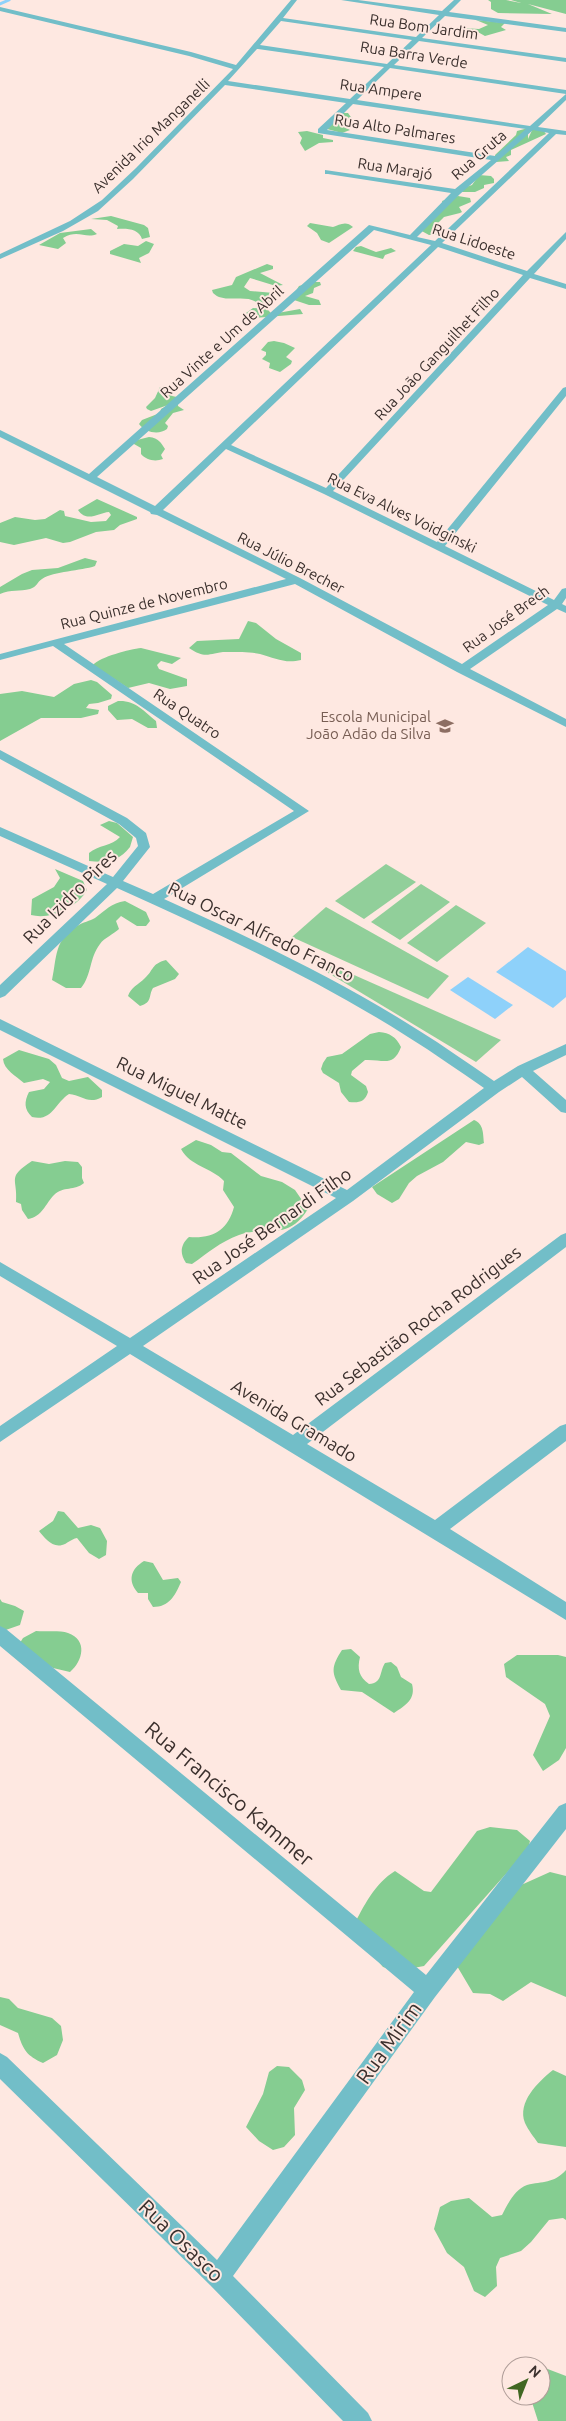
<svg xmlns="http://www.w3.org/2000/svg" width="566" height="2421" font-family="Ubuntu,sans-serif">
	<style>
		.green { fill: #91cf9a }
		.forest { fill: #85cd91 }
		.water { fill: #8ed1fa }
		.lines { fill: none; stroke-linecap: round; stroke-linejoin: round }
		.stream { stroke: #8ed1fa; stroke-width: 3 }
		.minor { fill: #72bec8; fill-rule: evenodd }
		.labels { text-anchor: middle; stroke-width: 4; stroke-linejoin: round; paint-order: stroke }
		.far-street-label { font-size: 15px; fill: #3b302d; stroke: #fee8e1 }
		.far-education-label { font-size: 15px; fill: #785e54; stroke: #fee8e1; text-anchor: end }
		.street-label { font-size: 18px; fill: #3b302d; stroke: #fee8e1 }
		.near-street-label { font-size: 21px; fill: #3b302d; stroke: #fee8e1 }
	</style>
	<rect width="100%" height="100%" fill="#fee8e1"/>
	<g class="green">
		<path d="M386,864L416,882L364,919L335,901Z"/>
		<path d="M421,884L450,902L400,940L371,922Z"/>
		<path d="M456,905L486,923L437,962L407,943Z"/>
		<path d="M326,907L449,976L428,999L292,937Z"/>
		<path d="M327,963L501,1040L476,1062L320,968Z"/>
	</g>
	<g class="forest">
		<path d="M488,0H506L521,3L511,0H566V14L528,4L552,14L498,13L491,9V2Z"/>
		<path d="M476,20L505,23L501,27L506,30L485,36L476,31L463,28L479,29L488,25Z"/>
		<path d="M341,113H348L353,120L351,123L342,126L350,130L342,133L327,129L328,125L335,122Z"/>
		<path d="M528,128V139L533,128L543,130L546,134L511,150V155L506,157L509,161L496,162L495,155L516,135L517,131Z"/>
		<path d="M307,131L323,135V138L333,140V142L319,143L305,151L300,143L302,138L298,132Z"/>
		<path d="M479,175L491,176L494,179V183L484,185V188L475,192H462L463,188L472,185Z"/>
		<path d="M458,196L470,198L471,202L459,207L462,212L460,213L444,217L438,223L443,231L441,234L429,235L418,229L443,204L442,201Z"/>
		<path d="M111,216L144,225L148,228L150,237L142,239C139,229 127,228 117,229L118,226L107,220L91,219Z"/>
		<path d="M310,223L333,227C339,225 346,220 353,227L329,243L321,240L317,233L307,226Z"/>
		<path d="M91,229L97,234C85,239 78,229 63,238L66,243L58,249L39,245L60,233Z"/>
		<path d="M146,241L154,244L149,253L139,258L141,263L110,254V251L124,244L138,246Z"/>
		<path d="M361,246L376,252L391,248L396,251L385,255L383,259L353,251L356,247Z"/>
		<path d="M267,264L273,266V269L260,273L283,285L276,286L250,278L244,287L250,291L274,293L275,296L271,303L259,304C246,292 225,305 213,293L212,290L232,285L236,277Z"/>
		<path d="M313,282H320L321,285L314,288L313,293L305,296L319,300L321,305H309L291,299L299,286Z"/>
		<path d="M253,308L267,309L272,314L300,309L303,314L254,318L246,313Z"/>
		<path d="M274,341L284,343L295,348L286,357L292,361L291,364L280,372L269,368L270,363L262,359L266,355V352L261,350L268,342Z"/>
		<path d="M160,387L174,390L172,396L177,397L178,406L184,410L173,413L165,423L168,426L167,429C159,435 146,433 139,424L142,420L160,413L161,409L168,405L151,411L147,409L146,407L155,398Z"/>
		<path d="M149,437C159,438 161,443 165,449L161,455L163,459C155,462 146,460 141,454V448L134,444L133,441Z"/>
		<path d="M97,499L137,517V519L120,525L114,530L96,532L70,542L63,543L46,538L14,545L0,542V523L15,517L35,520L45,519L60,510L64,511L65,516L91,522L106,521L111,515L109,512C98,513 87,523 78,510Z"/>
		<path d="M85,558L97,561L95,566C81,571 54,571 42,579C37,582 37,587 30,589C20,592 11,589 0,594V587L22,574L32,570L58,568Z"/>
		<path d="M248,621L256,623L276,639L301,653V660C285,664 275,658 260,654C251,652 238,652 229,652C210,651 208,661 189,648L197,641L239,639Z"/>
		<path d="M141,648L181,658L172,664L161,661L157,665L159,669L187,679V686L170,689L149,683L128,688L93,665C100,657 130,649 141,648Z"/>
		<path d="M91,680L97,682L112,695L111,699L98,703L89,704L86,708L99,710L98,714L81,718H41L0,741V694L22,691L54,697L74,684Z"/>
		<path d="M118,701C135,700 144,711 156,721L157,728H148L132,719L117,720L108,710V706Z"/>
		<path d="M109,821L117,823L133,837L130,847C118,862 106,863 89,861V853C98,845 112,846 120,837L100,825Z"/>
		<path d="M55,869L83,881L87,890C77,908 50,920 31,915L32,899L54,887L60,878Z"/>
		<path d="M125,901L146,912L150,921L146,926H137L121,916L116,921L119,929C114,934 104,938 100,944C89,958 92,975 81,988H66L52,980C57,957 54,940 77,926C83,922 90,921 95,918C106,910 111,903 125,901Z"/>
		<path d="M166,960L179,974L175,979L153,988C148,996 153,1002 140,1006L128,996C131,987 138,985 145,978C154,970 151,964 166,960Z"/>
		<path d="M379,1032C390,1033 396,1037 401,1047C393,1068 383,1059 365,1060L352,1071L351,1075L366,1086L368,1092C365,1102 359,1103 349,1102L341,1092L339,1083L323,1073L321,1069L323,1063L327,1057L342,1054L370,1034Z"/>
		<path d="M19,1050L49,1059L56,1065L62,1078L69,1081L88,1077L102,1090V1097C88,1105 82,1095 69,1094C55,1103 52,1122 32,1117C24,1109 24,1102 29,1092L44,1089L50,1082L43,1079L24,1083C16,1076 4,1070 3,1059Z"/>
		<path d="M474,1120C484,1124 483,1134 484,1143L479,1145L466,1142L443,1162L417,1176L409,1183L399,1199L392,1203L377,1194L372,1187Z"/>
		<path d="M196,1140L211,1145L222,1152L231,1153L261,1176L282,1182L295,1190L308,1209C287,1242 269,1225 239,1235C220,1242 208,1253 192,1264L186,1263C179,1253 181,1244 189,1237C213,1239 228,1230 234,1207L223,1190L224,1181C211,1167 191,1167 181,1149Z"/>
		<path d="M32,1161L49,1164L65,1161L78,1162L82,1167V1178L84,1183C75,1191 63,1186 54,1195C46,1203 42,1217 28,1219L22,1210L21,1204L16,1202C18,1178 6,1178 32,1161Z"/>
		<path d="M58,1511L64,1512L78,1528L91,1525L100,1528L107,1541L106,1555L99,1559L89,1553L77,1538C71,1539 67,1544 62,1545C52,1548 44,1537 39,1531L53,1521Z"/>
		<path d="M144,1561L153,1563L163,1580L178,1578L181,1582C175,1596 169,1607 153,1607L148,1599V1593H138C127,1580 131,1569 144,1561Z"/>
		<path d="M0,1599L2,1602L15,1606L24,1611L20,1625L0,1632Z"/>
		<path d="M36,1631C45,1632 60,1630 68,1633C88,1640 83,1661 70,1672L53,1668L18,1646L23,1638Z"/>
		<path d="M351,1649L360,1657C357,1669 359,1677 369,1684C383,1683 379,1672 385,1663L391,1662L397,1667L401,1677L412,1684C416,1699 406,1705 394,1713L362,1692L341,1690C331,1672 331,1667 342,1650Z"/>
		<path d="M517,1655H558L566,1657V1748L559,1760L543,1771L533,1755L550,1716L545,1704L506,1677L504,1664Z"/>
		<path d="M490,1827L517,1830L530,1841L528,1849L424,1966L397,1971L383,1967L358,1938L353,1927C363,1907 375,1883 395,1871L424,1891L431,1892L477,1831Z"/>
		<path d="M550,1872L566,1876V1997L531,1982L503,2001L490,1994L473,1993L457,1966L510,1890Z"/>
		<path d="M0,1997L9,1999L18,2008L52,2018L61,2026L63,2040L57,2055L43,2063C27,2056 23,2050 18,2033L0,2025Z"/>
		<path d="M277,2066L289,2067L302,2080L305,2090L294,2108L295,2135L284,2147L273,2150L259,2141L246,2127L263,2094L269,2072Z"/>
		<path d="M553,2070L566,2076V2147L538,2143C534,2137 528,2130 525,2123C517,2102 538,2082 553,2070Z"/>
		<path d="M566,2170V2220L563,2218L549,2220L531,2242L521,2251L500,2258L496,2267L497,2286L485,2297L474,2291L464,2267L447,2253L434,2229L440,2207L451,2201L469,2198L492,2217L502,2215C507,2205 515,2189 527,2185C543,2181 553,2184 566,2170Z"/>
		<path d="M545,2368L566,2376V2421H538L530,2396H541V2369Z"/>
	</g>
	<g class="water">
		<path d="M528,947L566,971V997L553,1008L496,972Z"/>
		<path d="M468,977L513,1005L495,1019L450,990Z"/>
	</g>
	<g class="lines">
		<path class="stream" d="M0,4L9,0"/>
		<g class="minor">
			<path d="M291,0H297L283,18L416,37L439,15L341,0H358L442,11L454,0H461L449,12L566,28V32L445,16L422,38L566,58V62L419,41L394,65L566,90V100L538,127L566,131V135L556,134L442,243L527,271L566,232V239L534,274L566,284V289L530,278L333,491L437,542L563,388L566,387V396L445,546L554,600L562,589L566,588V598L562,604L566,606V613L557,609L470,669L566,719V727L457,672L295,584L64,644L309,811L164,899C251,938 338,979 418,1030C444,1046 469,1064 494,1081L518,1066L566,1044V1055L533,1071L566,1100V1113L561,1112L522,1077L499,1092L353,1201L143,1346L293,1435L561,1235L566,1233V1247L307,1444L435,1520L560,1426L566,1424V1441L450,1529L566,1602V1620L130,1354L0,1442V1426L117,1346L0,1276V1262L130,1338L336,1198L0,1030V1019L347,1190L484,1088C459,1071 434,1053 408,1037C316,978 216,933 117,888L5,996L0,998V985L107,884L0,836V827L113,877L138,846L136,838L119,824L0,759V750L127,818L146,833L150,847L123,881L153,894L294,811L53,646L0,660V654L286,579L157,515L151,514L150,512L0,437V430L89,474L369,225L410,235L451,193L328,174H325V170L455,189L491,160L318,133V129L346,103L225,85L133,179L98,211L63,231L0,259V254L70,221L102,200L136,168L233,69L189,56L0,11V7L191,52L236,65ZM281,21L412,40L387,64L260,45ZM257,49H258L384,67L350,99L228,81ZM390,68L566,94L530,126L357,100ZM353,104L526,129L495,156L327,130ZM533,130L549,133L435,241L417,237L460,194ZM374,230L431,245L155,506L97,477ZM438,247L523,275L326,488L231,445ZM226,449L324,494L548,605L462,664L300,578L163,510Z"/>
			<path d="M0,1626L6,1629L426,1975L559,1806L566,1803V1829L435,1997L233,2276L368,2413L372,2421H343L210,2285L0,2079V2053L7,2057L217,2260L414,1992L0,1646Z"/>
		</g>
	</g>
	<defs>
		<g id="school-bare" transform="scale(1.35)"><path d="M0-5L7-2L0 1L-7-2ZM-4 1L0 2.5L4 1V4Q0 6-4 4Z" fill="#8d6e63" stroke="#fee8e1" stroke-width="2.5" paint-order="stroke"/></g>
	</defs>
	<g fill-rule="evenodd">
		<use href="#school-bare" x="445" y="726"/>
	</g>
	<g class="labels">
		<g class="far-street-label">
			<text transform="translate(424 27) rotate(8)" y="5">Rua Bom Jardim</text>
			<text transform="translate(414 55) rotate(9)" y="5">Rua Barra Verde</text>
			<text transform="translate(381 90) rotate(8)" y="5">Rua Ampere</text>
			<text transform="translate(395 129) rotate(9)" y="5">Rua Alto Palmares</text>
			<text transform="translate(151 136) rotate(-44)" y="5">Avenida Irio Manganelli</text>
			<text transform="translate(479 155) rotate(-41)" y="5">Rua Gruta</text>
			<text transform="translate(395 169) rotate(9)" y="5">Rua Marajó</text>
			<text transform="translate(474 242) rotate(18)" y="5">Rua Lidoeste</text>
			<text transform="translate(222 342) rotate(-42)" y="5">Rua Vinte e Um de Abril</text>
			<text transform="translate(437 354) rotate(-47)" y="5">Rua João Ganguilhet Filho</text>
			<text transform="translate(402 513) rotate(26)" y="5">Rua Eva Alves Voidginski</text>
			<text transform="translate(291 563) rotate(27)" y="5">Rua Júlio Brecher</text>
			<text transform="translate(144 604) rotate(-14)" y="5">Rua Quinze de Novembro</text>
			<text transform="translate(506 619) rotate(-36)" y="5">Rua José Brech</text>
			<text transform="translate(187 714) rotate(34)" y="5">Rua Quatro</text>
		</g>
		<g class="far-education-label">
			<text x="431" y="722">Escola Municipal<tspan x="431" dy="17">João Adão da Silva</tspan></text>
		</g>
		<g class="street-label">
			<text transform="translate(70 897) rotate(-45)" y="6">Rua Izidro Pires</text>
			<text transform="translate(261 932) rotate(26)" y="6">Rua Oscar Alfredo Franco</text>
			<text transform="translate(182 1093) rotate(26)" y="6">Rua Miguel Matte</text>
			<text transform="translate(272 1226) rotate(-35)" y="6">Rua José Bernardi Filho</text>
			<text transform="translate(418 1326) rotate(-37)" y="6">Rua Sebastião Rocha Rodrigues</text>
			<text transform="translate(294 1421) rotate(31)" y="6">Avenida Gramado</text>
		</g>
		<g class="near-street-label">
			<text transform="translate(229 1794) rotate(40)" y="7">Rua Francisco Kammer</text>
			<text transform="translate(389 2043) rotate(-54)" y="7">Rua Mirim</text>
			<text transform="translate(181 2241) rotate(44)" y="7">Rua Osasco</text>
		</g>
	</g>
	<g transform="translate(526 2381) rotate(43)"><circle r="24" fill="#fee8e1" stroke="#b09e99"/>
	<path d="M0-4L9 19L0 12L-9 19Z" fill="#416722"/>
	<text y="-8" font-size="14" font-weight="bold" text-anchor="middle" fill="#3b302d">N</text>
	</g>
</svg>
